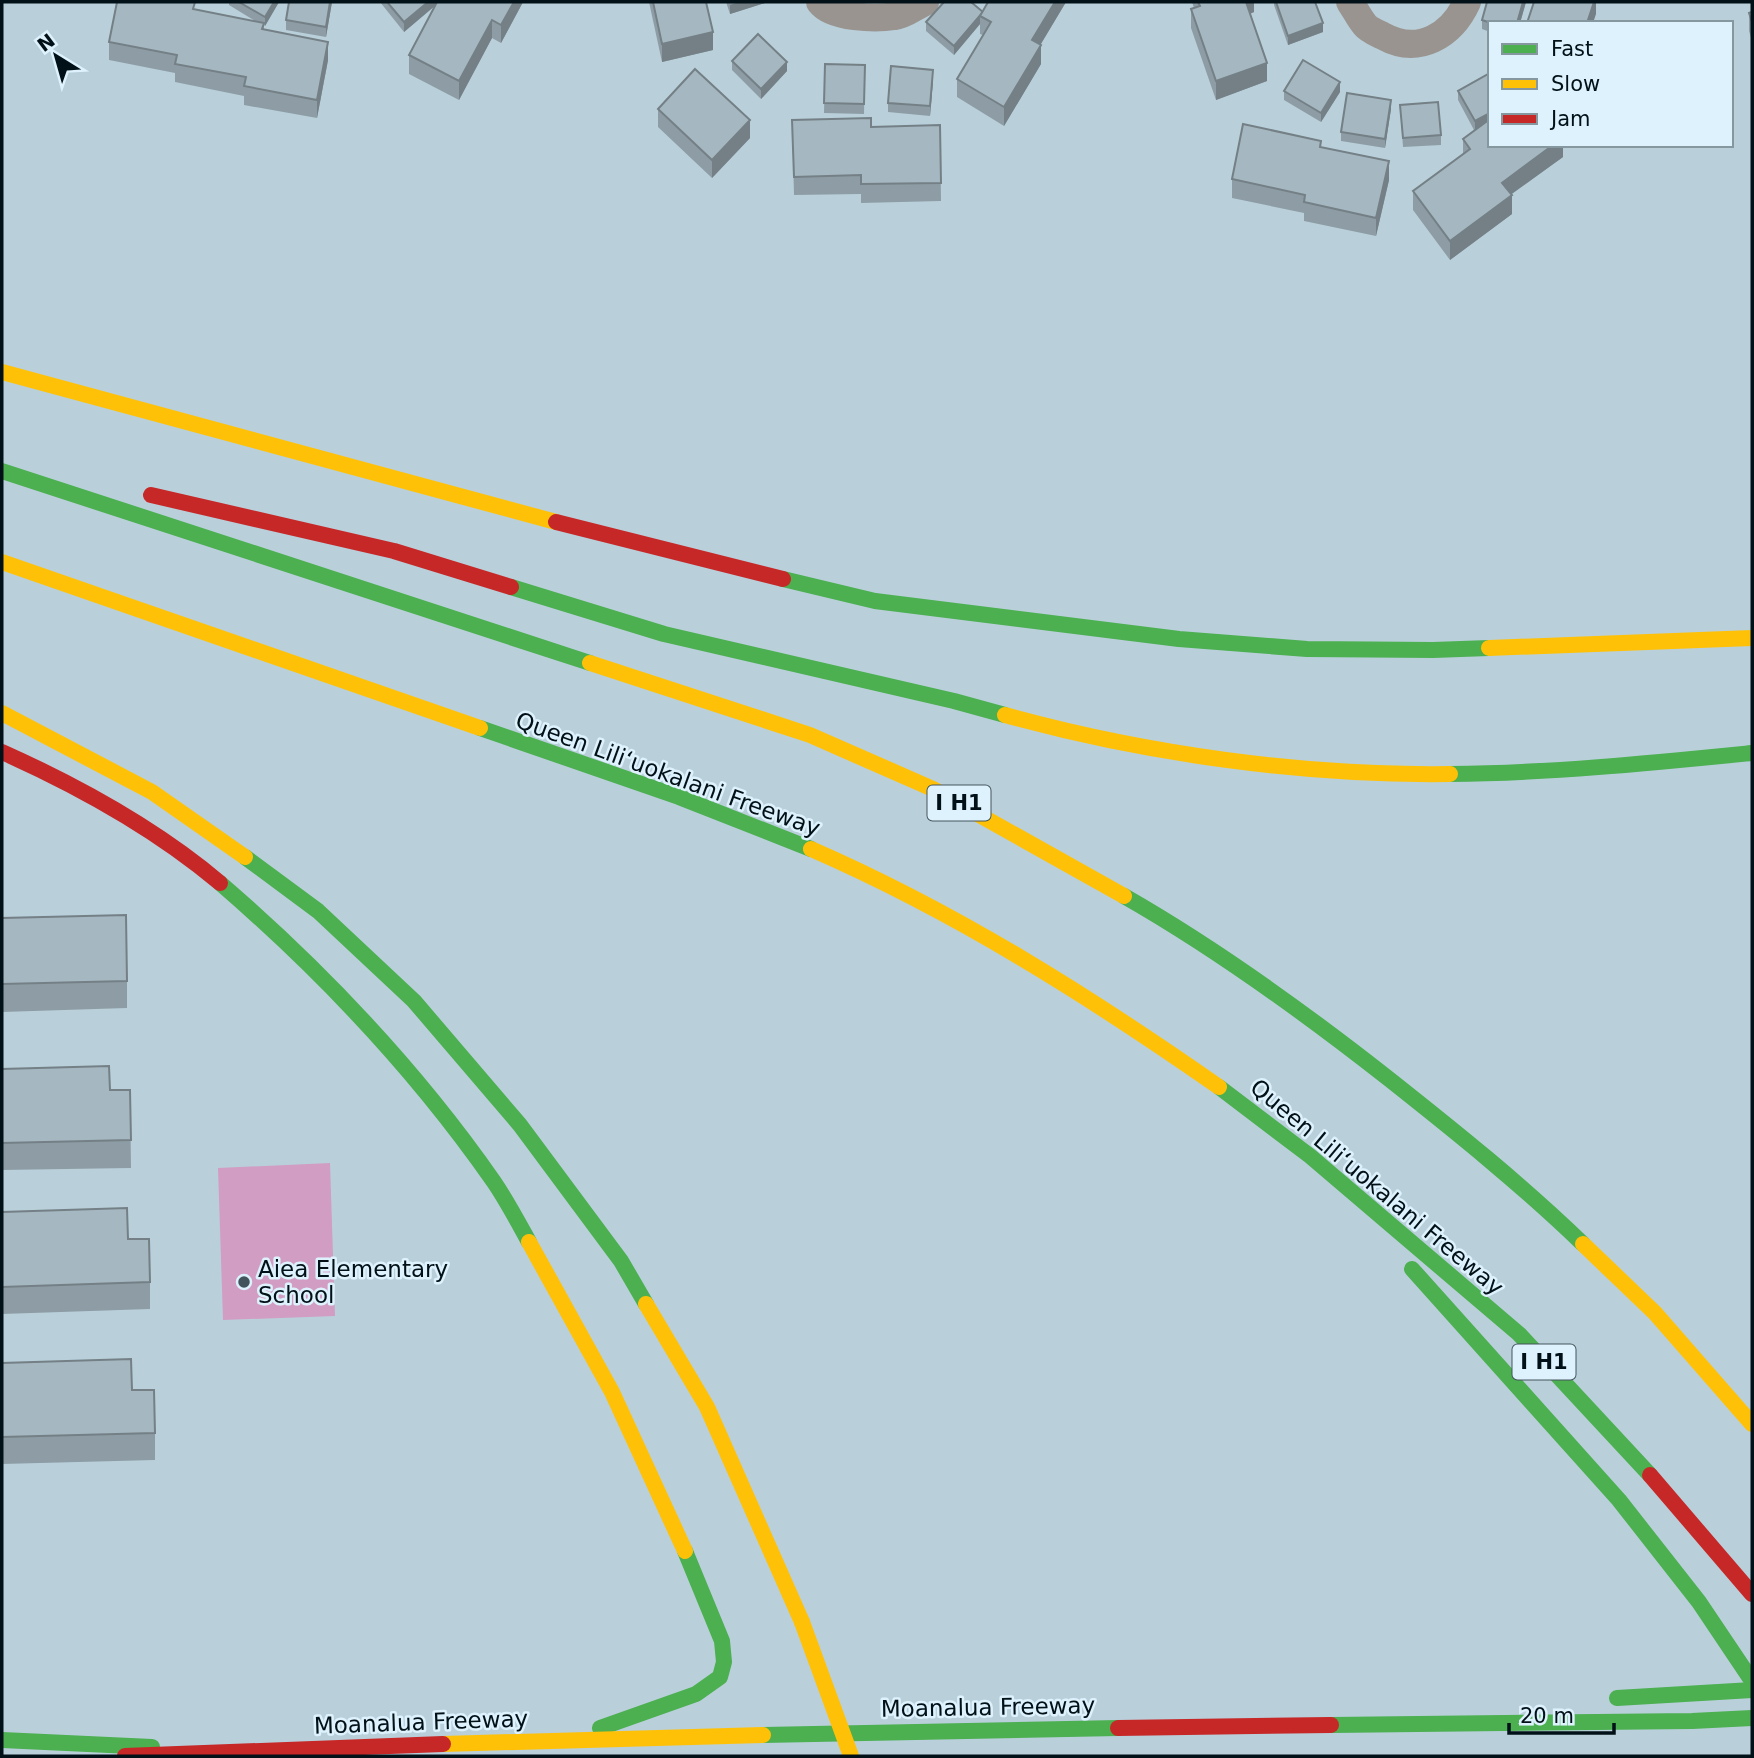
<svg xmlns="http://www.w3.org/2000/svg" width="1754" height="1758" font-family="'DejaVu Sans',sans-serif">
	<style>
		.green { fill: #d19dc2 }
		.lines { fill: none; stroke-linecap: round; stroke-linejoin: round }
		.street { stroke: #9a9490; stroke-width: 28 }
		.fast { stroke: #4caf50; stroke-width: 16 }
		.slow { stroke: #ffc107; stroke-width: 16 }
		.jam { stroke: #c62828; stroke-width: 16 }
		.slow-bridge { stroke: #ffc107; stroke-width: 16 }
		.wall { fill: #8e9da5 }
		.shaded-wall { fill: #748086 }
		.building { fill: #a5b7c0; stroke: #748086; stroke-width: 2 }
		.poi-dot { fill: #42535c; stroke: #ddf2fc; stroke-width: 2.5 }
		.labels { text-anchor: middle; stroke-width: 5; stroke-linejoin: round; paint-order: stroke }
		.shield { fill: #ddf2fc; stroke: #44545c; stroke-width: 2 }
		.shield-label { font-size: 21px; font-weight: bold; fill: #021017 }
		.street-label { font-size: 23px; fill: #021017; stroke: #ddf2fc }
		.poi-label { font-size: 23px; fill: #021017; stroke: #ddf2fc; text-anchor: start }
	</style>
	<rect width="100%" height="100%" fill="#b9d0db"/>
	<path class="green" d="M330,1163L335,1316L223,1320L218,1168Z"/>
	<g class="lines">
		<g class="street">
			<path d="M820,2C832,18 875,19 895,16C905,15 916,6 925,2"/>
			<path d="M1350,2C1355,9 1359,18 1365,25C1369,30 1377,33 1383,36C1419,56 1452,35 1467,2"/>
		</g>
		<g class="fast">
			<path d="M2,471L590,663"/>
			<path d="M783,579L875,601L1179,639L1307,649L1433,650L1489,648"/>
			<path d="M511,587L664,634L954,701L1005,715"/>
			<path d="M480,728L679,797L811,849"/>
			<path d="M1450,774C1552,773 1651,763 1752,753"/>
			<path d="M245,857L318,911L414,1001L520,1125L621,1261L646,1304"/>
			<path d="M220,883C323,972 416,1070 494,1182C507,1201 518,1222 529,1242"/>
			<path d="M1124,896C1217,949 1305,1013 1389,1079C1456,1132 1522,1185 1583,1244"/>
			<path d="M1219,1087L1310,1156L1519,1334L1650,1475"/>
			<path d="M1412,1269L1619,1500L1699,1602L1752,1681"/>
			<path d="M1617,1698L1752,1690"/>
			<path d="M1331,1725L1692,1721L1752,1718"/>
			<path d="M600,1728L696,1694L720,1677L724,1662L722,1641L685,1551"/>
			<path d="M763,1735L1118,1728"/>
			<path d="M2,1740L152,1747"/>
		</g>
		<g class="slow">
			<path d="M2,372L556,522"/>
			<path d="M2,562L480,728"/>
			<path d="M1489,648L1752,638"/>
			<path d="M590,663L810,735L933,789L1124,896"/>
			<path d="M2,713L152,792L245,857"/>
			<path d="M1005,715C1146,754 1304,776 1450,774"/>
			<path d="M811,849C956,912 1090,997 1219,1087"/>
			<path d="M529,1242L612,1392L685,1551"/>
			<path d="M1583,1244L1655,1313L1752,1424"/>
			<path d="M646,1304L707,1407L802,1622"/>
			<path d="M443,1744L763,1735"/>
		</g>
		<g class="jam">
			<path d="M151,495L394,551L511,587"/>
			<path d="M556,522L783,579"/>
			<path d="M2,752C78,786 156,829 220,883"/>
			<path d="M1650,1475L1752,1594"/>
			<path d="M1118,1728L1331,1725"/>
			<path d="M125,1756L443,1744"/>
		</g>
		<path class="slow-bridge" d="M802,1622L851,1756"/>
	</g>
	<g class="wall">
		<path d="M229,2H279L265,26L264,25V30L328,60L317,118L244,105V96L175,82V73L109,60V42L257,22L229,5Z"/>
		<path d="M332,2L326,37L286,30V20Z"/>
		<path d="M380,2H523L501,43L492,38L459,100L409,74V55L436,5L404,32Z"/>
		<path d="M649,2H706L713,50L662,62Z"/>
		<path d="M726,2H765V3L730,14Z"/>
		<path d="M988,2H1066L1040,45L1041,64L1004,126L957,97V79L983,35L980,34V24L954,55L926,31V22L983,12Z"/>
		<path d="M1192,2H1254V12L1250,14L1267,81L1216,100L1191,28V9L1194,8Z"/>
		<path d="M1274,2H1315L1323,32L1288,45L1274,5Z"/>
		<path d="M1487,2H1526L1520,23H1490V32L1482,29V20Z"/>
		<path d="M1752,12V41L1749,31V13Z"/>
		<path d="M732,61L787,71L761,99L732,70Z"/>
		<path d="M825,64L865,65L864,114L824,113Z"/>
		<path d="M933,80L930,116L888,112V103Z"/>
		<path d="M1284,91L1340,92L1321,122L1284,100Z"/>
		<path d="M1458,91L1490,145H1563V157L1511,194L1512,214L1450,260L1413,210V191L1463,154V139L1474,130L1458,100Z"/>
		<path d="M1400,105L1441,135V145L1403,147Z"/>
		<path d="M658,109L750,138L712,178L658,127Z"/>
		<path d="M1391,109L1385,148L1341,141V132Z"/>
		<path d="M792,120L871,127L940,125L941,201L861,203V194L794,195Z"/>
		<path d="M1321,147L1389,180L1376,236L1304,221V213L1232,198V179Z"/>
		<path d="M2,918L127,981V1008L2,1012Z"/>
		<path d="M2,1069L110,1090H130L131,1168L2,1170Z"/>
		<path d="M2,1212L128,1239L150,1282V1309L2,1314Z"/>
		<path d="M2,1363L132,1390L155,1433V1460L2,1464Z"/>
	</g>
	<g class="shaded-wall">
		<path d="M274,2H279L265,26V17Z"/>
		<path d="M330,2H332L326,37V27Z"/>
		<path d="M428,2H437V4L404,32V22Z"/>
		<path d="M514,2H523L501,43V25Z"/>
		<path d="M739,2H765V3L730,14V5Z"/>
		<path d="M1055,2H1066L1032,59V40Z"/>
		<path d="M1244,2H1254V12L1244,16Z"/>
		<path d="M1523,2H1526L1520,23H1517Z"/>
		<path d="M1594,2H1596V14L1593,23H1587Z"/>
		<path d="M980,16V24L954,55V46Z"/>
		<path d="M492,20V38L459,100V81Z"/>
		<path d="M1323,23V32L1288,45V36Z"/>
		<path d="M713,32V50L662,62V44Z"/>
		<path d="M328,42V60L317,118V100Z"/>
		<path d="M1041,45V64L1004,126V107Z"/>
		<path d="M787,62V71L761,99V89Z"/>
		<path d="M1267,63V81L1216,100V81Z"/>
		<path d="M933,70V80L930,116V106Z"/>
		<path d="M1340,82V92L1321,122V113Z"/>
		<path d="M1391,100V109L1385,148V139Z"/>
		<path d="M1490,113V123L1475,131V121Z"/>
		<path d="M750,120V138L712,178V160Z"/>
		<path d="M1553,145H1563V157L1502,201V183Z"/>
		<path d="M1389,161V180L1376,236V218Z"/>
		<path d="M1512,195V214L1450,260V241Z"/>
	</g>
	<g class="building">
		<path d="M117,2H195L193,9L264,23L262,29L328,42L317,100L244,86L246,77L175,64L177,55L109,42Z"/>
		<path d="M239,2H274L265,17Z"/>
		<path d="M289,2H330L326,27L286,20Z"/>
		<path d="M387,2H428L404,22Z"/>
		<path d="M437,2H514L501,25L492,20L459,81L409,55Z"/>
		<path d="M653,2H706L713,32L662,44Z"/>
		<path d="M944,2H971L983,12L954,46L926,22Z"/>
		<path d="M988,2H1055L1032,40L1041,45L1004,107L957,79L991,22L980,16Z"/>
		<path d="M1198,2H1246L1267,63L1216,81L1191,9L1200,6Z"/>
		<path d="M1276,2H1315L1323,23L1288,36Z"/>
		<path d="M1487,2H1523L1517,23H1491L1482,20Z"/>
		<path d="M1534,2H1594L1587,23H1527Z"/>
		<path d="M1752,12V22L1749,13Z"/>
		<path d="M758,34L787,62L761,89L732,61Z"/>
		<path d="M1303,60L1340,82L1321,113L1284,91Z"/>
		<path d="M825,64L865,65L864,104L824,103Z"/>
		<path d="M891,66L933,70L930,106L888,103Z"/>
		<path d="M695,69L750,120L712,160L658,109Z"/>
		<path d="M1490,73V113L1475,121L1458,91Z"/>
		<path d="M1347,93L1391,100L1385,139L1341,132Z"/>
		<path d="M1438,102L1441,135L1403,138L1400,105Z"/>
		<path d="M871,118V127L940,125L941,183L861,184V175L794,177L792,120Z"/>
		<path d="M1490,119V145H1553L1502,183L1512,195L1450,241L1413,191L1470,149L1463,139Z"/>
		<path d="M1243,124L1321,141L1320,147L1389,161L1376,218L1304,202L1305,195L1232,179Z"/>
		<path d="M126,915L127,981L2,984V918Z"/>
		<path d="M109,1066L110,1090H130L131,1140L2,1143V1069Z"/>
		<path d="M127,1208L128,1239H149L150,1282L2,1287V1212Z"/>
		<path d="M131,1359L132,1390H154L155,1433L2,1437V1363Z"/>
	</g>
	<circle class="poi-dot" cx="244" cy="1282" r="7"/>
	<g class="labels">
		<g class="shield">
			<rect x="927.5" y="785.5" width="63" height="35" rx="5"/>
			<rect x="1512.5" y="1344.5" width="63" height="35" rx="5"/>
		</g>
		<g class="shield-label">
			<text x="959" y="810">I H1</text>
			<text x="1544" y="1369">I H1</text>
		</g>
		<g class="street-label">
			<text transform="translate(668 774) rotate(20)" y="8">Queen Liliʻuokalani Freeway</text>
			<text transform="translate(1377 1187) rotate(40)" y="8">Queen Liliʻuokalani Freeway</text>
			<text transform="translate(988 1707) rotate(-1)" y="8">Moanalua Freeway</text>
			<text transform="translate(421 1722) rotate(-2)" y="8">Moanalua Freeway</text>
		</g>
		<g class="poi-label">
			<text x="258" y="1277">Aiea Elementary<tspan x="258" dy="26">School</tspan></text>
		</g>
	</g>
	<rect width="1754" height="1758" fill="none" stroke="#021017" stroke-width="7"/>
	<rect x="1488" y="21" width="245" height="126" fill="#ddf2fc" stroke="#8598a0" stroke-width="2"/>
	<rect x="1502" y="44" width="35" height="10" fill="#4caf50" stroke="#8598a0" stroke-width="2"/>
	<text x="1551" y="56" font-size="21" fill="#021017">Fast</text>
	<rect x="1502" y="79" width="35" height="10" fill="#ffc107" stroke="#8598a0" stroke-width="2"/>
	<text x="1551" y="91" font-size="21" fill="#021017">Slow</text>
	<rect x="1502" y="114" width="35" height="10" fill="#c62828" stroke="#8598a0" stroke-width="2"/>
	<text x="1551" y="126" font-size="21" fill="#021017">Jam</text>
	<g transform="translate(56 56) rotate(323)" stroke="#ddf2fc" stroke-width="5" paint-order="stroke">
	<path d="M0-5L12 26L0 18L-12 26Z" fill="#021017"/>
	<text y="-10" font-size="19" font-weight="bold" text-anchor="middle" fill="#021017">N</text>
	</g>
	<path d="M1509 1723v10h105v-10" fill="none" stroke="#021017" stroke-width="3.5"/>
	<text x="1520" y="1723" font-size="21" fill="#021017" stroke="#ddf2fc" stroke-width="5" paint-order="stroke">20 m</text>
</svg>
